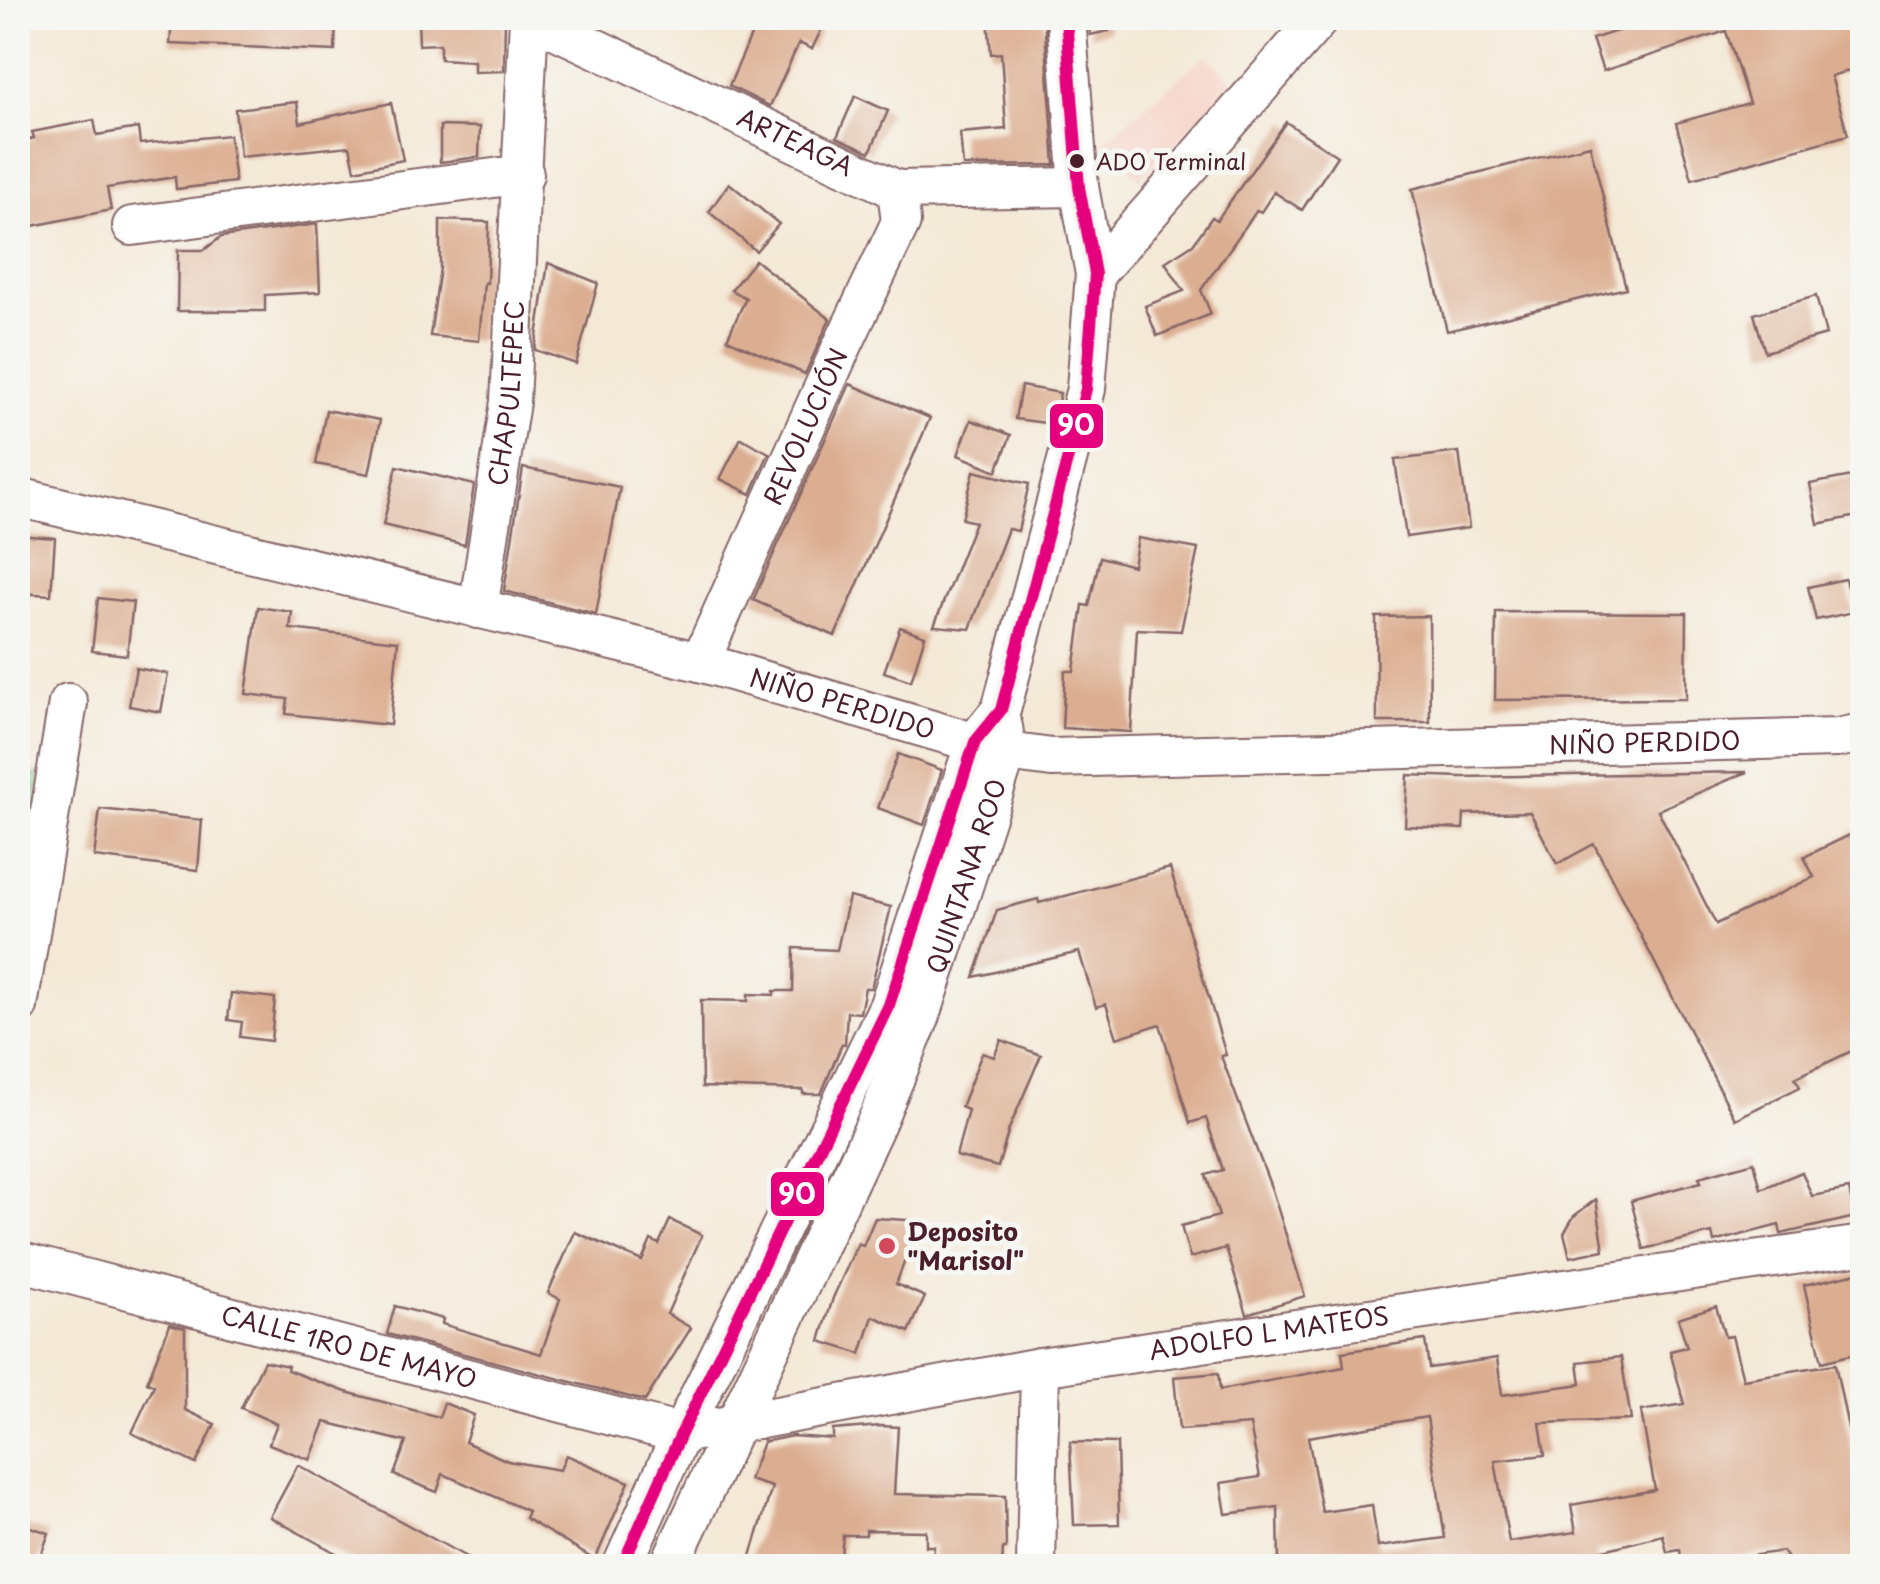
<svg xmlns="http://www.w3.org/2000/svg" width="1880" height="1584" font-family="'Playpen Sans',sans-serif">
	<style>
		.built { fill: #f6d1c5 }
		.grass { fill: url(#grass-tufts); stroke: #6a7e63; stroke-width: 2.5 }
		.building { fill: #dcae91; fill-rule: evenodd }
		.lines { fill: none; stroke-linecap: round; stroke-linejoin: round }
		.minor-casing { stroke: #866667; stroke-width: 42 }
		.minor { stroke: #fff; stroke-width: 38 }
		.bus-1-casing { stroke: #f6f6f2; stroke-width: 20 }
		.bus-1 { stroke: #e5007d; stroke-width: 12 }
		.bus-dot { fill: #4a1f2b; stroke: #f6f6f2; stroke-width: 4 }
		.poi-dot { fill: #d1495b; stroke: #f6f6f2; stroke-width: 4 }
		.labels { text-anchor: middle; stroke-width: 10; stroke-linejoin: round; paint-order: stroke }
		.bus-label { font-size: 22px; fill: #4a1f2b; stroke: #f6f6f2; text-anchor: start }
		.street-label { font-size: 25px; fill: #4a1f2b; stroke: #f6f6f2 }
		.poi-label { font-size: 25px; font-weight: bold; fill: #4a1f2b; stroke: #f6f6f2; text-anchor: start }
		.line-badge { stroke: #f6f6f2; stroke-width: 4 }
		.badge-label { font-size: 28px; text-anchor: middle; font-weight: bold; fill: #fff }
	</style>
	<defs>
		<pattern id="grass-tufts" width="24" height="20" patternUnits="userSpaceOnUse" patternTransform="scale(2.5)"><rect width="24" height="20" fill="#8bdc9b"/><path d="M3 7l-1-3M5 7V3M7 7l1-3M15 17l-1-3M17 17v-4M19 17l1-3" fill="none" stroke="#79bc86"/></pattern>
	</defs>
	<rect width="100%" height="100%" fill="#f6f6f2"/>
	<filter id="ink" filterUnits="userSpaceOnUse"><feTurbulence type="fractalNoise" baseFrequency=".01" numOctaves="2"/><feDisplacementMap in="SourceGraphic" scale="20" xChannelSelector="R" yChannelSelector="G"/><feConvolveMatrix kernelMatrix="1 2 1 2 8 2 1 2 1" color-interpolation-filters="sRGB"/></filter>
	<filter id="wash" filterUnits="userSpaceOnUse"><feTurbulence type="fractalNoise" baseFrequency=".0048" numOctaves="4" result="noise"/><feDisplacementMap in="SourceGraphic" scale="40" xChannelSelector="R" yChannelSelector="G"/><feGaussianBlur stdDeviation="2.25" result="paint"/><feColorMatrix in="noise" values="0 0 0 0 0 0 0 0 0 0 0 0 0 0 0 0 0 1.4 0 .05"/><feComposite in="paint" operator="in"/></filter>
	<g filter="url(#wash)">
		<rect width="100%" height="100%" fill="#f4e9d7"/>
		<path class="built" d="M1206,55L1235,85L1139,179L1104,141Z"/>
		<path class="grass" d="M18,772L40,775L25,869H18Z"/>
		<g id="blocks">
			<g class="building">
				<path d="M172,18H336L335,51L170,44Z"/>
				<path d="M418,18H505L504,71L474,72V61L440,59V44L419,45Z"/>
				<path d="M748,18H827L812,49L799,43L770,106L729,86L757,22Z"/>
				<path d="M988,18H1044L1055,165L963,166L960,133L1006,129L1001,53L991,54Z"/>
				<path d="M1089,18H1108L1109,31L1090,35Z"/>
				<path d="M1658,18H1862V66L1831,76L1848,135L1692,179L1676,123L1749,103L1726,31L1603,71L1592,39Z"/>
				<path d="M855,96L888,111L870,152L837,137Z"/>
				<path d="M297,102L300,123L391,103L403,160L355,170L350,146L240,157L235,109Z"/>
				<path d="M94,120L97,135L138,128L140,144L229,135L235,182L176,189L175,177L107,188L111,210L18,229V142L34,138L32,132Z"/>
				<path d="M1286,122L1337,156L1302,210L1274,192L1261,212L1257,210L1201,290L1211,314L1157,336L1145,306L1184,291L1165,262L1193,244L1212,217L1217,220Z"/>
				<path d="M440,126L480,127L479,157L440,162Z"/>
				<path d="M1590,145L1626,288L1447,331L1412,189Z"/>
				<path d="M729,183L779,224L756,251L709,212Z"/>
				<path d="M440,220L489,222L487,283H484L479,341L430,336L440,268Z"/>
				<path d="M317,224L320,292L265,295V311H177L178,250H204L221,237Z"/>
				<path d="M755,260L830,319L805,374L727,339L746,298L731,290Z"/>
				<path d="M548,263L598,283L576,364L535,350Z"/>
				<path d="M1816,296L1826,335L1765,352L1754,314Z"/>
				<path d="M850,384L930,418L835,636L753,600Z"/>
				<path d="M1021,386L1060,393L1053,424L1015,419Z"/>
				<path d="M326,410L380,420L369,474L316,464Z"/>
				<path d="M971,420L1011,435L997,471L958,455Z"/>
				<path d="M741,438L769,453L751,494L720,479Z"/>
				<path d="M1459,452L1469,528L1406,537L1395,460Z"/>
				<path d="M397,466L474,485L465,545L383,525Z"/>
				<path d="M523,468L620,487L596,614L504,591Z"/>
				<path d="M974,471L1029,484L1018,531L1008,529L970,629L934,626L975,522L962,519Z"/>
				<path d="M1862,474V515L1818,524L1810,484Z"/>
				<path d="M18,535L55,538L51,595L18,593Z"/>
				<path d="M1138,538L1198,549L1181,631L1137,629L1131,732L1062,728L1065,671H1074L1083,605L1089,606L1100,557L1133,566Z"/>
				<path d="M1845,579L1853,612L1816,620L1808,587Z"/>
				<path d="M98,598L133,602L127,655L92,651Z"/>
				<path d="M258,607L292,612L290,629L398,641L390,725L286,714L288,699L246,694Z"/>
				<path d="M1496,612L1687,613L1686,699L1495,700Z"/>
				<path d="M1429,616L1430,722H1377L1376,617Z"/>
				<path d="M900,627L925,636L911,681L884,672Z"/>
				<path d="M136,668L168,674L161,712L129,706Z"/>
				<path d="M898,754L942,770L924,825L878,808Z"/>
				<path d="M1747,772L1658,810L1716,924L1814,877L1804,857L1862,829V1046L1795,1078L1800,1087L1735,1119L1594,844L1557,864L1530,812L1464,814L1463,829L1405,826L1408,775L1461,777Z"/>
				<path d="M100,809L202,820L198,870L94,857Z"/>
				<path d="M1170,868L1226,1055L1221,1056L1272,1190L1305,1296L1250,1313L1247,1314L1226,1248L1190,1258L1181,1226L1219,1216L1206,1175L1223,1170L1206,1118L1190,1123L1160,1024L1117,1038L1106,1004L1096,1007L1079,952L974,977L997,910L1038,899L1039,903Z"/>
				<path d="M849,897L891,907L871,988H865L860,1013L847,1012L845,1044H842L821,1094H803V1090L702,1087L701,1000L748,1001V994L774,995V991H793L794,948L837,950Z"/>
				<path d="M231,993L275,998L271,1041L240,1037L242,1022L228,1020Z"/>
				<path d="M1001,1040L1041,1055L1009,1129L998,1167L956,1156L968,1110L961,1107L982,1053L994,1057Z"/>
				<path d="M1754,1162L1761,1189L1802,1172L1812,1196L1849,1189L1855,1217L1781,1234L1779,1225L1714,1242L1712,1233L1644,1249L1631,1201L1701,1182L1699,1177Z"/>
				<path d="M1596,1199L1604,1250L1570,1257L1564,1233L1574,1216Z"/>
				<path d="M875,1218L920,1221L896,1284L925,1297L909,1332L873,1316L861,1354L820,1341L833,1298L858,1243L863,1246Z"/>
				<path d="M670,1220L702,1235L667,1314L691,1328L645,1401L387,1334L395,1306L443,1319L442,1324L541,1354L560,1299L548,1293L575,1232L642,1261L651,1240L659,1244Z"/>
				<path d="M1862,1272V1352L1822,1362L1804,1285Z"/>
				<path d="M1716,1306L1725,1337L1732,1336L1743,1379L1835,1364L1862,1497V1566H1793L1783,1551L1682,1566L1680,1550L1667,1552L1663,1535L1596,1552L1598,1566H1279L1278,1507L1226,1514L1221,1483L1260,1477L1250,1425L1179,1430L1174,1377L1218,1373L1220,1390L1344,1367L1342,1352L1425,1340L1429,1368L1497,1358L1502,1395L1581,1384L1578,1362L1621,1357L1631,1420L1540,1423L1545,1455L1495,1461L1509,1542L1576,1532L1571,1505L1655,1490L1641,1411L1684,1404L1670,1351L1687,1347L1678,1318ZM1427,1417L1445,1538L1378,1547L1372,1505L1322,1512L1308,1437Z"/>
				<path d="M170,1324L185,1328V1410L215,1424L196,1464L132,1433L154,1385L147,1382Z"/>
				<path d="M264,1361L288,1366L287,1370L346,1392L439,1417L444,1403L474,1415L465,1442L508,1461L560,1470L566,1455L629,1482L595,1560L525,1518L528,1511L443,1474L437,1492L394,1475L406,1442L325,1422L310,1460L269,1444L277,1424L241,1408Z"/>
				<path d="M881,1426L898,1427L894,1494L1005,1496L1006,1549H1003L1002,1566H933L934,1546H926V1531L866,1530V1535H843L840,1566H748L772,1487L749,1480L763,1442L792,1436L833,1439V1430Z"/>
				<path d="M1070,1442L1117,1443L1119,1524L1074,1525Z"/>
				<path d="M298,1465L395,1518L483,1566H360L270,1517Z"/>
				<path d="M18,1523L49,1533L37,1566H18Z"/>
			</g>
		</g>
	</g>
	<g filter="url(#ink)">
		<use href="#blocks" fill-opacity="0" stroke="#866667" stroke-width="2.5"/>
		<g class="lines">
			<g class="minor-casing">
				<g id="minor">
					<path id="s1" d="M531,18L897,190L1079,187"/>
					<path d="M132,226L524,174"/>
					<path d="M1095,274L1320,18"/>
					<path id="s2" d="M18,497L700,662L1007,752L1052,758L1837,738L1862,733"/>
					<path id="s3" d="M478,609L510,402L529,18"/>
					<path id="s4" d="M700,662L839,353L901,222L897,190"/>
					<path d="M18,1006L68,703"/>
					<path id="s5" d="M18,1261L681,1434L1040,1367L1862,1245"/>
					<path d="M622,1566L681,1434L889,1005L975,742L1001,710L1086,389L1095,274L1079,187L1066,18"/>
					<path id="s6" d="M669,1566L876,1123L920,1018L1007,752L1003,727"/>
					<path d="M1036,1566L1040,1367"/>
				</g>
			</g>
			<use href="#minor" class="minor"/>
			<g class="bus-1-casing">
				<path id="bus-1" d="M622,1566L681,1434L889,1005L975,742L1001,710L1086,389L1095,274L1079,187L1066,18"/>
			</g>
			<use href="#bus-1" class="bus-1"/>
		</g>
	</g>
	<circle class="bus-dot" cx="1077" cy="161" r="9"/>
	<circle class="poi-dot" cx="887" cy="1246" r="10"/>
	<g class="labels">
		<g class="bus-label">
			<text x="1096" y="170">ADO Terminal</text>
		</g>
		<g class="street-label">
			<text dy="9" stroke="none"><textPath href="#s1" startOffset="292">ARTEAGA</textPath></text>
			<text dy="9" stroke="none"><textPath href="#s3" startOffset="218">CHAPULTEPEC</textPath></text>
			<text dy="9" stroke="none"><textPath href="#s4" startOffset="258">REVOLUCIÓN</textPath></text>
			<text dy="9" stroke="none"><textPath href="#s2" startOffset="850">NIÑO PERDIDO</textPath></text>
			<text dy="9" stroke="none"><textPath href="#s2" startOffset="1660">NIÑO PERDIDO</textPath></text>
			<text dy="9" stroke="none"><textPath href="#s6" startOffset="752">QUINTANA ROO</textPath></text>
			<text dy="9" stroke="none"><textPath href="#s5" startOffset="1282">ADOLFO L MATEOS</textPath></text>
			<text dy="9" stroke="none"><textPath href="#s5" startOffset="342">CALLE 1RO DE MAYO</textPath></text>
		</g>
		<g class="poi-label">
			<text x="907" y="1241">Deposito<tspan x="907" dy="29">"Marisol"</tspan></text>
		</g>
	</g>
	<g class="line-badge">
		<rect x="1048" y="402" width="57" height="48" rx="10" fill="#e5007d"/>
		<rect x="769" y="1170" width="57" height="48" rx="10" fill="#e5007d"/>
	</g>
	<g class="badge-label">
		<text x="1076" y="435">90</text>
		<text x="797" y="1204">90</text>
	</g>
	<rect width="1880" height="1584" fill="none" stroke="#f6f6f2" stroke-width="60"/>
</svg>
